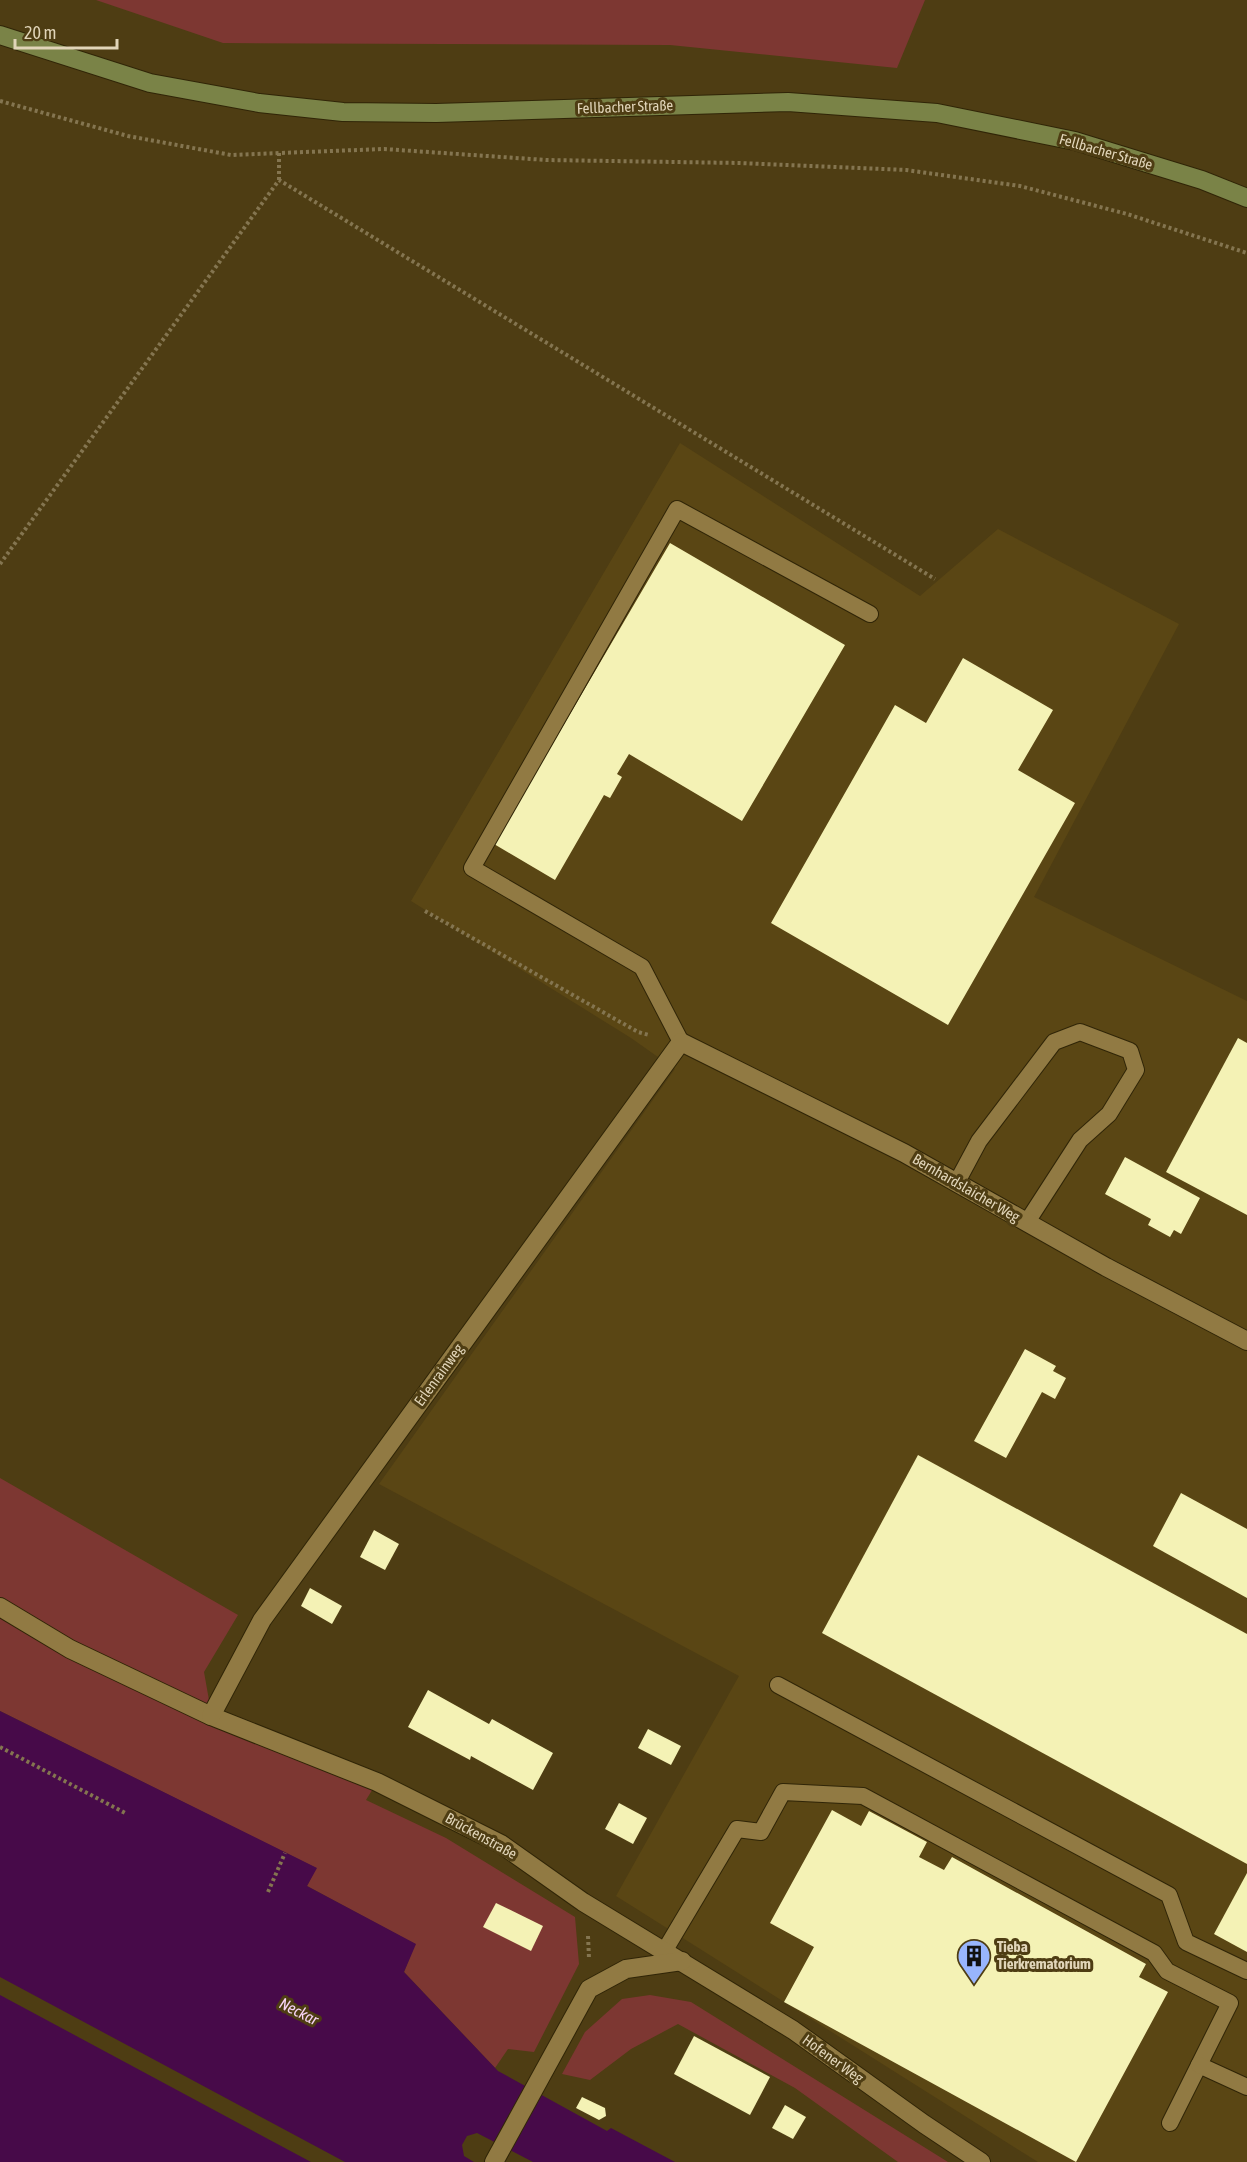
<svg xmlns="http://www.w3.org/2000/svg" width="1247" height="2162" font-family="'Asap Condensed',sans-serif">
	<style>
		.built { fill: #5a4614 }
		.green { fill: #7d3732 }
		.water { fill: #470a49 }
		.building { fill: #f4f2b5 }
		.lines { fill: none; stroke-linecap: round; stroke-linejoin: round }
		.service-casing { stroke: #302507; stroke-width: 18 }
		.minor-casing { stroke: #302507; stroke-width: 20 }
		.secondary-casing { stroke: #302507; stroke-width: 20 }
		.path { stroke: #847550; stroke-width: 4; stroke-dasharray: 3 3; stroke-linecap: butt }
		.service { stroke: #917a43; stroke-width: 16 }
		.minor { stroke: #917a43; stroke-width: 18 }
		.secondary { stroke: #7a8347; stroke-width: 18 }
		.labels { text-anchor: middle; stroke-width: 6; stroke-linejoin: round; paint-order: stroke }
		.street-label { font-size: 15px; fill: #e1d5b9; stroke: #4e3d13 }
		.poi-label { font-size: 15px; font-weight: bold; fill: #e1d5b9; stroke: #4e3d13; text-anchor: start }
		.water-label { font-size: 16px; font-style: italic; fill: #f8d5f7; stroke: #4e3d13 }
	</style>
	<rect width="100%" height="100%" fill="#4e3d13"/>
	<path class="built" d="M680,443L920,596L998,529L1179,624L1034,897L1247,1001V2162H1038L616,1896L739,1676L379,1484L675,1069L631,1038L411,901Z"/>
	<g class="green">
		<path d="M96,0H925L897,68L670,45L223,43Z"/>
		<path d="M0,1478L238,1615L204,1672L212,1717L377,1782L366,1800L446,1838L575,1917L579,1964L534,2052L508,2049L495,2068L404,1972L415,1944L307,1886L316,1868L0,1711Z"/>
		<path d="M650,1995L691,2002L948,2162H898L795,2088L678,2024L631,2049L590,2080L562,2074L585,2032L622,1999Z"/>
	</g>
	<g class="water">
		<path d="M0,1711L317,1868L307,1886L416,1944L404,1972L498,2071L607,2131L611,2128L675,2162H533L477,2133L467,2136L462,2145L464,2156L474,2162H345L0,1977Z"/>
		<path d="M0,1995L311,2162H0Z"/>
	</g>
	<g class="building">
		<path d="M670,543L845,645L742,821L629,754L617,774L622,777L610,798L604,795L555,880L494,844Z"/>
		<path d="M963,658L1053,710L1018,770L1075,803L948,1025L771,923L895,705L926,723Z"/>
		<path d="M1238,1038L1247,1043V1215L1166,1172Z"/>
		<path d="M1125,1157L1200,1198L1181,1234L1174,1230L1170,1237L1148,1225L1151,1219L1105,1194Z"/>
		<path d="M1025,1349L1056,1366L1053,1371L1066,1378L1055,1399L1042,1392L1006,1458L974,1441Z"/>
		<path d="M918,1455L1247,1634V1864L822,1633Z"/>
		<path d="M1181,1493L1247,1529V1598L1153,1546Z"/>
		<path d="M374,1530L399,1544L385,1570L360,1557Z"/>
		<path d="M310,1588L342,1606L332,1624L301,1606Z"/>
		<path d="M428,1690L489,1724L492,1719L553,1753L533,1790L471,1756L470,1760L408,1727Z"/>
		<path d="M648,1729L681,1746L671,1765L638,1748Z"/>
		<path d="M619,1803L647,1818L633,1844L605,1829Z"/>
		<path d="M832,1810L861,1826L869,1811L927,1842L919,1857L944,1870L952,1857L1146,1964L1139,1977L1168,1992L1076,2162L784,2002L814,1947L770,1923Z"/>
		<path d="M1247,1873V1952L1214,1934Z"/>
		<path d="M496,1903L543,1926L531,1951L483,1927Z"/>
		<path d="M694,2036L770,2077L750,2115L674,2074Z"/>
		<path d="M582,2097L605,2108L606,2116L599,2120L576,2108Z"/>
		<path d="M785,2105L806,2117L793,2139L772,2128Z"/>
	</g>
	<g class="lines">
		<g class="service-casing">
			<g id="service">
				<path d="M681,1042L642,967L472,868L677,509L870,614"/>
				<path d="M957,1182L979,1141L1054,1042L1080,1032L1130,1051L1136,1070L1109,1114L1080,1140L1027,1222"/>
				<path d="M778,1685L1169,1895L1186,1942L1247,1971"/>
				<path d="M665,1950L737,1829L761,1832L783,1792L863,1796L1154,1953L1167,1971L1230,2003L1170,2123"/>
				<path d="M1199,2065L1247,2087"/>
			</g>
		</g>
		<g class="minor-casing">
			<g id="minor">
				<path d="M0,1607L70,1649L211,1716L377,1782L501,1844L583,1902L793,2030L924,2124L981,2162"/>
				<path d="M211,1716L262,1620L681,1042L904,1153L1106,1267L1247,1341"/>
				<path d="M494,2162L589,1989L626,1969L682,1961"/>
			</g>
		</g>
		<g class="secondary-casing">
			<path id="secondary" d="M0,35L150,83L259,103L343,112L436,113L788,102L937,113L1075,141L1202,180L1247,198"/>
		</g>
		<g class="path">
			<path d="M0,101L128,136L231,155L279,153"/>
			<path d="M279,180V153L384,149L546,160L740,163L906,170L1020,186L1127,214L1247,253"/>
			<path d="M0,564L279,180L935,579"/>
			<path d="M425,911L638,1032L649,1035"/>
			<path d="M0,1747L127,1814"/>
			<path d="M268,1892L285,1853"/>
			<path d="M588,1936L589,1958"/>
		</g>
		<use href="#service" class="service"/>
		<use href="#minor" class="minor"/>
		<use href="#secondary" class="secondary"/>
	</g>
	<defs>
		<g id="building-pin" transform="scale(1.725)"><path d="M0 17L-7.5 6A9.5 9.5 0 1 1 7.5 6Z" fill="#98b5fd" stroke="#4e3d13"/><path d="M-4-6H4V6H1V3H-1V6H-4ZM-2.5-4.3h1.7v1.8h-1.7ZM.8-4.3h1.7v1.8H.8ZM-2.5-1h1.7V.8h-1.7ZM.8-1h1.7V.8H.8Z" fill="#111"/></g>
	</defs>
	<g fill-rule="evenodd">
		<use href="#building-pin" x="974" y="1956"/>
	</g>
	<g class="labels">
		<g class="street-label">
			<text transform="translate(625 107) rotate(-2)" y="5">Fellbacher Straße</text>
			<text transform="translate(1106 152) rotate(16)" y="5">Fellbacher Straße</text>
			<text transform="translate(966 1188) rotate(30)" y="5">Bernhardslaicher Weg</text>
			<text transform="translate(439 1375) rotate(-54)" y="5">Erlenrainweg</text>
			<text transform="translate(481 1836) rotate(29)" y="5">Brückenstraße</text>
			<text transform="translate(833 2059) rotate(36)" y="5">Hofener Weg</text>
		</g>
		<g class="poi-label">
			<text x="997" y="1952">Tieba<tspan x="997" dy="17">Tierkrematorium</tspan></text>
		</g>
		<g class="water-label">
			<text transform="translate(299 2011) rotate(27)" y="6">Neckar</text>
		</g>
	</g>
	<path d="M15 39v9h102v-9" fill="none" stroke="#e1d5b9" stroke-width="3"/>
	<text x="24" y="39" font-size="18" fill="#e1d5b9" stroke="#4e3d13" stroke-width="4.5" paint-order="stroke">20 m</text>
</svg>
